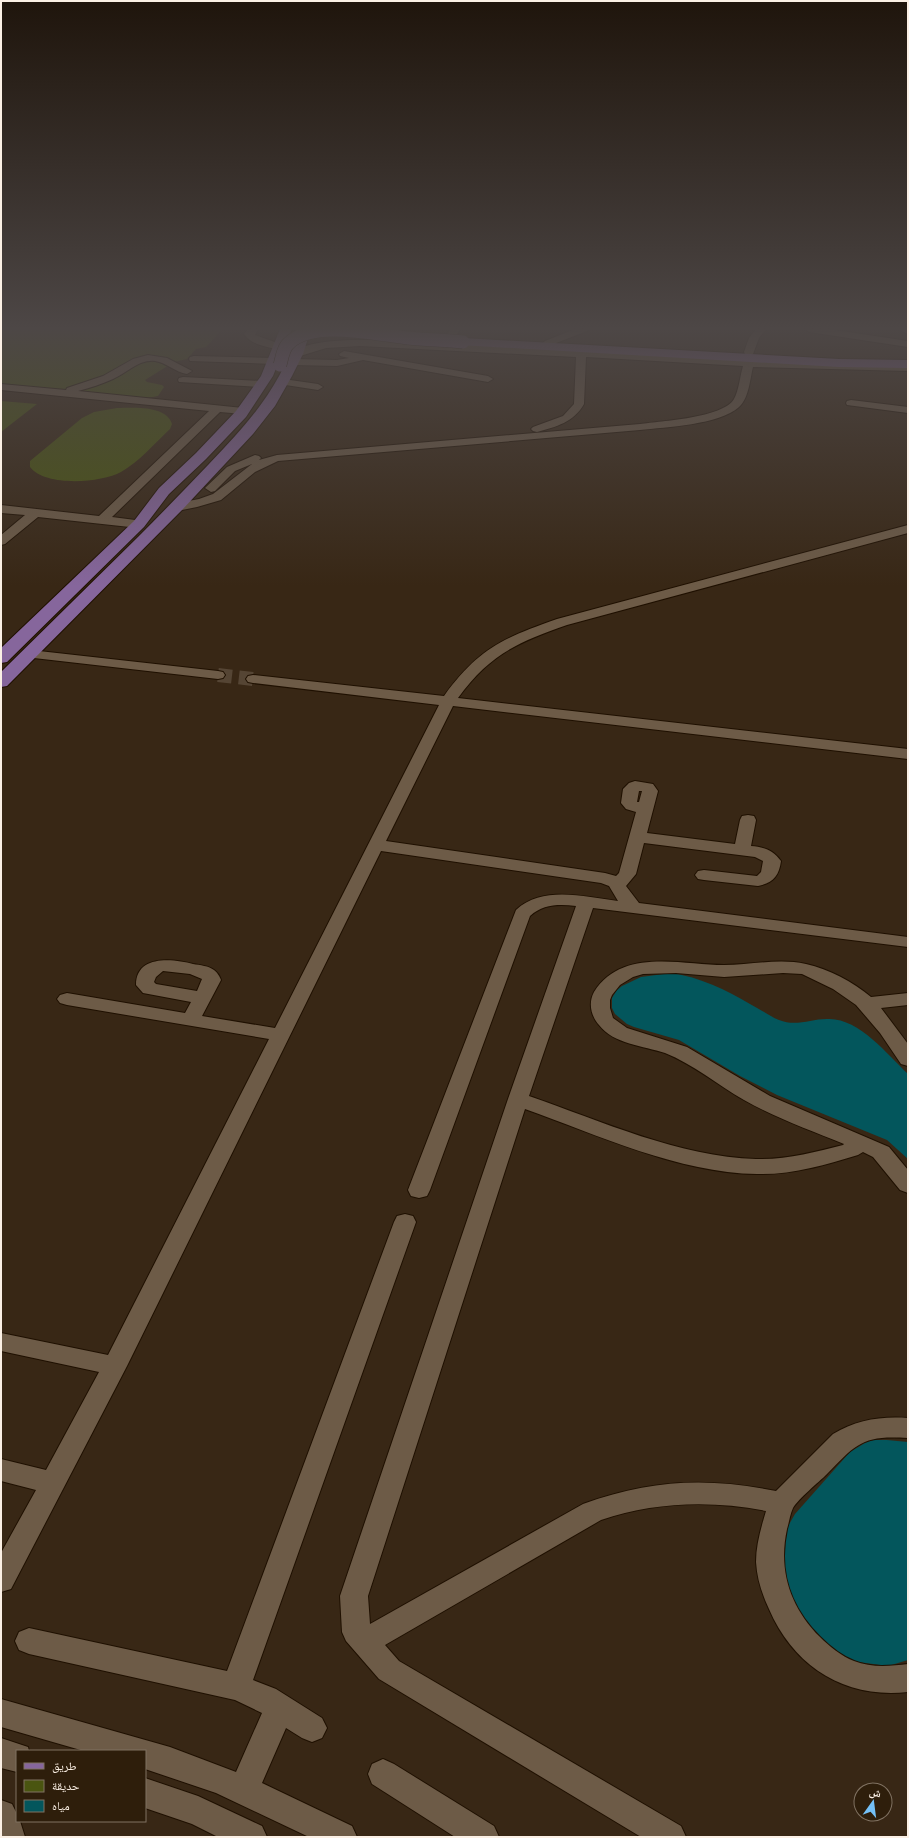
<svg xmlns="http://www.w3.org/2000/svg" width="909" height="1838" font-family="Raleway,'Noto Naskh Arabic',sans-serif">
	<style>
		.green { fill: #4a5510 }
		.water { fill: #03565c }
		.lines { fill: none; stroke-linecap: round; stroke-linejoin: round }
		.minor-tunnel { stroke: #554534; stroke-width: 14; stroke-dasharray: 14 7; stroke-linecap: butt }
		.minor-casing { stroke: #1f1001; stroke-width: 2 }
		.major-casing { stroke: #1f1001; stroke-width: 2 }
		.minor { fill: #6d5b47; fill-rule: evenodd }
		.major { fill: #86669c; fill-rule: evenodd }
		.major-bridge-casing { stroke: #1f1001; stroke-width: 14; stroke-linecap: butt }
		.major-bridge { stroke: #86669c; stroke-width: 13 }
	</style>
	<rect width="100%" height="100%" fill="#382715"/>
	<g class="green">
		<path d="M1,329H223L206,347L196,349L187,359L174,362L145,380L147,382L162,385L164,387L158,396L147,398L1,385Z"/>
		<path d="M1,401L37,404L1,432Z"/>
		<path d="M117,408C133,408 166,405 172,424L170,429C155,443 139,462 121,472C101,483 45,487 30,467V461L82,418L94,412Z"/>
	</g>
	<g class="water">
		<path d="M671,973C700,977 726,990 750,1004C760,1009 769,1016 779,1020C796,1027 810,1019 827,1019C858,1017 887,1054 908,1074V1159L887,1140L777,1095L740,1076L679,1040L634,1027L627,1024L615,1014L612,1008V998L617,990L622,986L641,977Z"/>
		<path d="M873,1440H887L908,1442V1660L888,1666L858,1662L841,1657L799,1619L783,1569L787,1528L795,1514L850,1452L865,1443Z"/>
	</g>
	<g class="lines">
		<path class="minor-tunnel" d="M218,675L253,679"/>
		<g class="minor-casing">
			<g id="minor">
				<path d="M248,329H258L255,335L283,345L285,347L280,350C268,347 251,345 244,334Z"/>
				<path d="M451,329H461L453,339H447L445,337Z"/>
				<path d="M575,329H589L587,331L551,345L548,346L543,343L545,341Z"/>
				<path d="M756,329H766L759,338L753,354H745L744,352L749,338Z"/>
				<path d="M804,329H828L908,341V347L809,332Z"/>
				<path d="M349,340H380L795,363L908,365V371L753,367C750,379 749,398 739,407C719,425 666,427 640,430L278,461L255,472L221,500L197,507L177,511L173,510L171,507L173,504L199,499L213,494L252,464L235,471L215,491L211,492L205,488L227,467L255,455L259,456L261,458L259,460L277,455L640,424C661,421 723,418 734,399C739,390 740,376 743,366L586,357L584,404C574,422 556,427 537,432L533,431L531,429L533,427L563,416L574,404L576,357L360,346L326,348L297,357L292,354C303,342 333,341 349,340Z"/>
				<path d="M344,351L488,376L493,379L488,382L363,360L337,366L293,365L288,362L293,359L337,360L349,358L340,356L339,354Z"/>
				<path d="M148,355L167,358L192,371L187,374C175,372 167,363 155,361C139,359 127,373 113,379C102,384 90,388 78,391L243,408L248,411L243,414L220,412L112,517L143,521L145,524L143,527L139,528L38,517L5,544L1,545V535L25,515L1,513V505L99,516L209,411L1,390V384L66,390L67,388L103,376L133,359Z"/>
				<path d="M194,356L274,358L279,361L274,364L190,361L189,359L190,357Z"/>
				<path d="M183,377L262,381L267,384L262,387L179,382L178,380L179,378Z"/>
				<path d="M283,379L318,384L323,387L318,390L279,384L278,382L279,380Z"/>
				<path d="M851,400L908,407V413L847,405L846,403L847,401Z"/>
				<path d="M908,525V533L567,625C518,642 489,655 458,698L908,749V759L453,706L386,841L605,873L616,876L619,873L636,812L626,809L621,803L623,789L629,783L635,781L653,784L658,791L647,833L735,844L740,820L742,816L748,815L754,816L756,820L751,846C764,847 773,850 781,861C779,876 773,883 758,886L704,880L698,879L695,875L698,871L704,870L757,876L761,872L763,861L755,857L644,843L636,874L626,886L639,903L908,937V947L593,908L529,1096C601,1121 680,1157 756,1159C786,1160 815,1152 843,1145L844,1144C810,1130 776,1118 744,1100C718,1085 693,1064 665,1053C644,1046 613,1044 599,1025C591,1016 588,1003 594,992C622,947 682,965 724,965C751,965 779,958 806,964C829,969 853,982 871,997L908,993V1005L881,1008L908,1044V1066L901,1064L880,1033L856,1005L833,989L802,974L783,973L724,977L676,973L643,974L633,977L620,985L612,995L610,1000V1008L613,1018L627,1028L687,1047L770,1096L889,1147L908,1170V1193L900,1190L873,1157L863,1152L858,1155C825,1165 792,1175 757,1174C679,1173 598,1135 525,1109L368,1596L370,1624L583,1504C650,1480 706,1477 776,1491L833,1434C856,1420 881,1416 908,1418V1438C863,1435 857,1443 827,1474C818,1483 799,1498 793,1508C790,1514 789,1523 787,1529C778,1570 790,1607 820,1637C829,1646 841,1656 854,1661C871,1668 891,1666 908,1664V1692C845,1699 794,1667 769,1609C762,1594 757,1579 756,1562C756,1545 761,1528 766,1511C711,1500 654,1502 601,1520L385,1645L399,1661L681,1826L686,1837H641L379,1679L346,1641L342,1632L340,1596L508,1099L576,906C559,904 543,904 530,916L430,1190L427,1196L419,1198L411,1196L408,1190L516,910C543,885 585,897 618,901L609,886L601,883L381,851L127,1366L11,1589L1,1592V1553L36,1490L1,1481V1459L46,1470L99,1372L1,1351V1333L108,1355L269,1039L67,1005L60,1003L57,999L60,995L67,993L185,1013L191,1002L143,993L136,985C136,954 174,959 193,964C200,965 209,966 214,970C217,972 220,977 221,980L202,1016L275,1028L439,705L253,683L248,682L246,679L248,676L253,675L444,696C478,649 503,638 557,619ZM639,791H642L639,802H637ZM163,971L190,974L202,979L197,991L156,984L154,982L156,977Z"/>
				<path d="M30,650L218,671L223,672L225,675L223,678L218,679L25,657L23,654L25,651Z"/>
				<path d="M405,1214L413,1216L416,1222L253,1680L276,1689L322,1718L327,1728L322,1738L312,1742L302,1738L286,1728L262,1783L352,1826L357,1837H309L216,1793L145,1769V1751H84L1,1727V1699L170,1747L236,1772L262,1713L235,1700L29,1654L19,1650L15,1641L19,1632L29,1628L227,1671L394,1222L397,1216Z"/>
				<path d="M1,1738L28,1747L29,1751H17V1772L1,1768Z"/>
				<path d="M383,1759L394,1764L494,1826L499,1837H455L372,1784L368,1774L372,1764Z"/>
				<path d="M145,1778L198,1796L262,1826L267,1837H218L192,1824L145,1808Z"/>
				<path d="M1,1800L12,1804L17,1814V1821H20L25,1837H1Z"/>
			</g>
		</g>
		<g class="major-casing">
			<g id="major">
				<path d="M280,329H292L273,376L246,417L206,459L169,494L144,527L7,662L1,663V648L134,521L159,488L196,453L236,411L261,376Z"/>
				<path d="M299,329H311L303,354L292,376L275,406L253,434L182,510L7,686L1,687V672C47,627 93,581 139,536C163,512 186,488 209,464C251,420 280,388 299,329Z"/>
				<path d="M900,329H908V334L902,331Z"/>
				<path d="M463,338L839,359L908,360V368L839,367L459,345L457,342Z"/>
			</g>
		</g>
		<use href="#minor" class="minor"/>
		<use href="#major" class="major"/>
		<g class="major-bridge-casing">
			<path id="major-bridge" d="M280,365C282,358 283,348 289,343C314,319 377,335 408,338C426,340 445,340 463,342"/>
		</g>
		<use href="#major-bridge" class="major-bridge"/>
	</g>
	<linearGradient id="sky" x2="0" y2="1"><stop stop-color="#1f150c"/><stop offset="0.56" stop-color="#4d4746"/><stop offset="1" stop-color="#4d4746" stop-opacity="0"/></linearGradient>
	<rect width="909" height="586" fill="url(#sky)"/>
	<rect width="909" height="1838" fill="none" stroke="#fbf0e5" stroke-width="4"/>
	<rect x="16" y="1750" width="130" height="72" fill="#2e1e0b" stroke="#807262"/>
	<rect x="24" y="1763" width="20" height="6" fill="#86669c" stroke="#807262"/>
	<text x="52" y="1770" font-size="12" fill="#fbf0e5">طريق</text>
	<rect x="24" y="1780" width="20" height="12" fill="#4a5510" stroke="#807262"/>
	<text x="52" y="1790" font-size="12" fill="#fbf0e5">حديقة</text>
	<rect x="24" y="1800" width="20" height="12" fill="#03565c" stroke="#807262"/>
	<text x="52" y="1810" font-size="12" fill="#fbf0e5">مياه</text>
	<g transform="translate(873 1802) rotate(14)"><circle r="19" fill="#2e1e0b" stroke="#807262"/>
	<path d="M0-3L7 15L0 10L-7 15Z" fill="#74c0f6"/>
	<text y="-6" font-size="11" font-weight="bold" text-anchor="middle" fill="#fbf0e5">ش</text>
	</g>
</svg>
